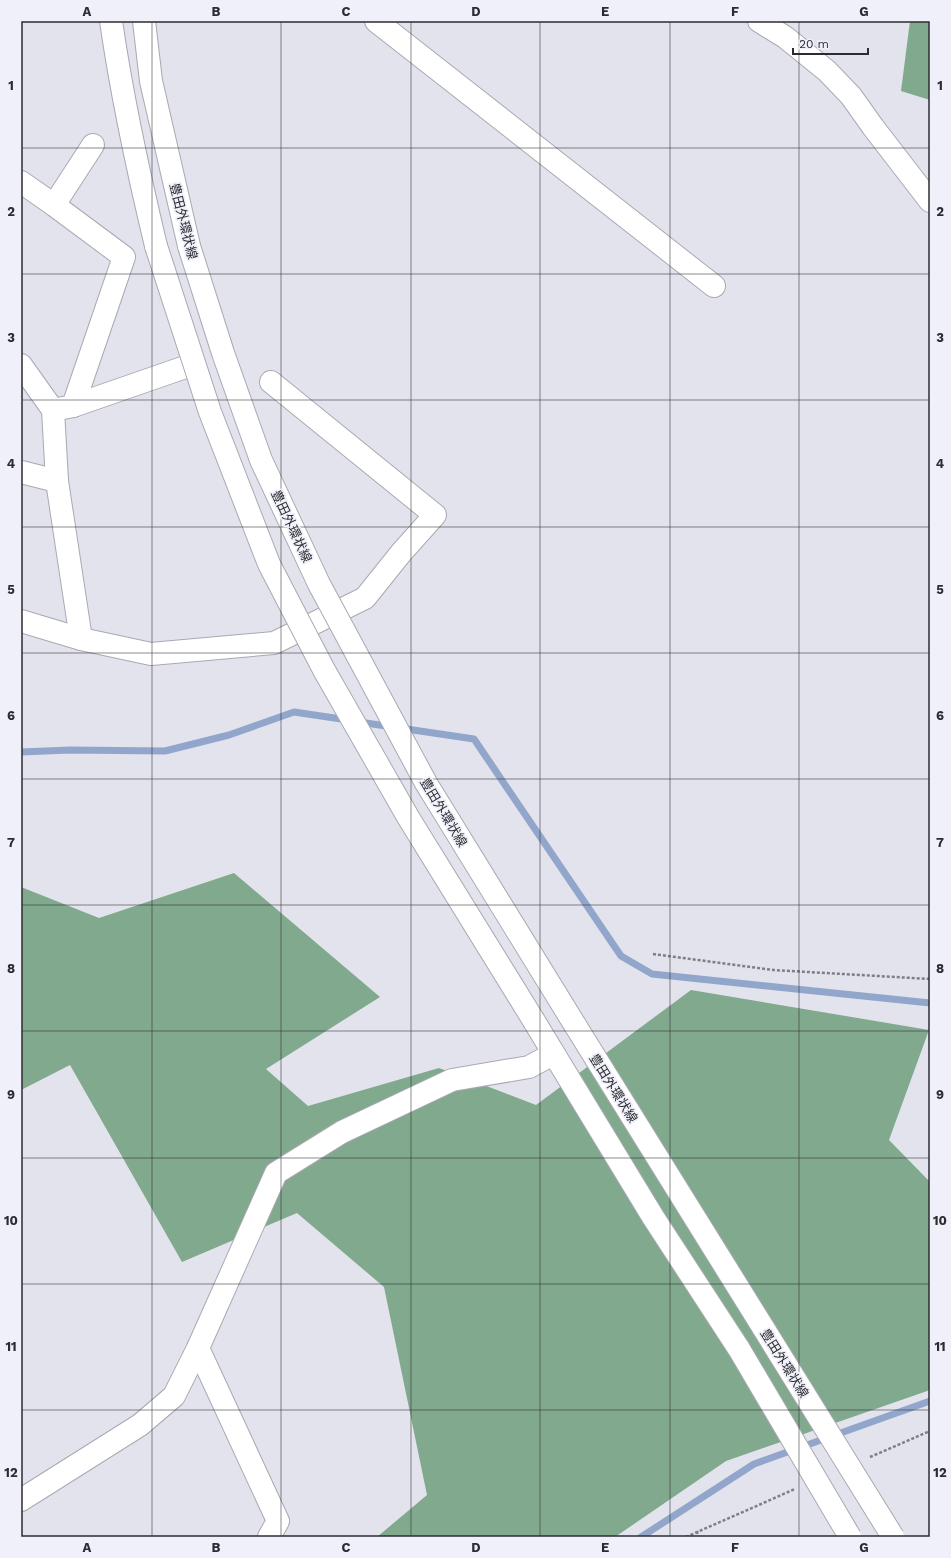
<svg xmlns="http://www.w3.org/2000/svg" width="951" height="1558" font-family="'Work Sans','Noto Sans JP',sans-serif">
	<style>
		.forest { fill: #81a98e }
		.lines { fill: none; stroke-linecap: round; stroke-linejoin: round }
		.stream { stroke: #91a6ca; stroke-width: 7 }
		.street-casing { stroke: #a9a9b3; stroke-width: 24 }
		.secondary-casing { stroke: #a9a9b3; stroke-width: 24 }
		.path { stroke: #7e7e85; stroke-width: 2.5; stroke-dasharray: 3 2; stroke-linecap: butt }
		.street { stroke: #fff; stroke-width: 22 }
		.secondary { stroke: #fff; stroke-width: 22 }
		.secondary-bridge-casing { stroke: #a9a9b3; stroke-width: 24; stroke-linecap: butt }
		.secondary-bridge { stroke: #fff; stroke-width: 22 }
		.grid { fill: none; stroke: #2c2c30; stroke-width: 1; stroke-opacity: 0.55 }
		.labels { text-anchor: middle; stroke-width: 3.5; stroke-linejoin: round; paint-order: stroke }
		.street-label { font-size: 13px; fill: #2c2c30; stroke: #eff0fa }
		.neatline { fill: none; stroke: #2c2c30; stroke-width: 1.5 }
		.grid-label { font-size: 13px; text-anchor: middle; font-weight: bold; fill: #2c2c30 }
	</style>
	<rect width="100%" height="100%" fill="#e2e3ed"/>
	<g class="forest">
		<path d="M910,21H930V100L901,91Z"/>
		<path d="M234,873L380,997L266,1069L308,1106L439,1068L536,1105L691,990L929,1030L889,1140L930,1182V1390L726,1461L615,1537H377L427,1495L384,1287L297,1213L182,1262L70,1065L21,1090V887L99,918Z"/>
	</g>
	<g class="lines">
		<g class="stream">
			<path d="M359,722L474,739L621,956L652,974L930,1003"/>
			<path d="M21,752L70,750L165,751L229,735L294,712L348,720"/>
			<path d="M641,1537L754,1464L930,1401"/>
		</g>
		<g class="street-casing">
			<g id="street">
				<path d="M376,21L714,286"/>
				<path d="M759,21L785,37L827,71L851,96L873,127L930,201"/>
				<path d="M21,182L54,205L124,257L73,406L53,410"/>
				<path d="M54,205L93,145"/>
				<path d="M21,365L53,410L57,481L81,639"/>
				<path d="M73,406L194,364"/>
				<path d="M21,472L57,481"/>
				<path d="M21,621L81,639L151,654L274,643L365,598L401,553L435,515L271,382"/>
				<path d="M198,1348L278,1521L269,1537"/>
				<path d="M21,1500L140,1425L174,1396L198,1348L276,1173L342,1132L452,1080L529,1067L553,1054"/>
			</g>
		</g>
		<g class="secondary-casing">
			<g id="secondary">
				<path d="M111,21C122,97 138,171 156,246"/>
				<path d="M144,21L151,81L189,246"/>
				<path d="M534,1021L653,1217L739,1349"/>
				<path d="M575,1025L764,1329"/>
			</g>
		</g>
		<g class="path">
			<path d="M653,954L773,970L930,979"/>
			<path d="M870,1457L930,1431"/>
			<path d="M697,1531L698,1537"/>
			<path d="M686,1537L795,1489"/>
		</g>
		<use href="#street" class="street"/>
		<use href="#secondary" class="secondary"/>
		<g class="secondary-bridge-casing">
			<g id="secondary-bridge">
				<path d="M156,246L210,412L269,564L324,670L408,817L534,1021"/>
				<path d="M189,246L223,353L261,460L319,584L426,783L575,1025"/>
				<path d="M764,1329L893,1537"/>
				<path d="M739,1349L850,1537"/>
			</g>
		</g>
		<use href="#secondary-bridge" class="secondary-bridge"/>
	</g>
	<path class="grid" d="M152,21V1537M281,21V1537M411,21V1537M540,21V1537M670,21V1537M799,21V1537M21,148H930M21,274H930M21,400H930M21,527H930M21,653H930M21,779H930M21,905H930M21,1031H930M21,1158H930M21,1284H930M21,1410H930"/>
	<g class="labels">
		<g class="street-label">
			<text transform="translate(184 221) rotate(76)" y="5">豊田外環状線</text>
			<text transform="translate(292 526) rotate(65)" y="5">豊田外環状線</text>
			<text transform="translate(444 812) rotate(59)" y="5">豊田外環状線</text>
			<text transform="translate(614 1088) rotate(58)" y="5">豊田外環状線</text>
			<text transform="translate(785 1363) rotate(58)" y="5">豊田外環状線</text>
		</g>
	</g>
	<rect width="951" height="1558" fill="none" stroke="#eff0fa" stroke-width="44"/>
	<path d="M793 48v6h75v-6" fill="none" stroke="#2c2c30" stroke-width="2"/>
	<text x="799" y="48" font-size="12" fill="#2c2c30" stroke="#eff0fa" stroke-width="3" paint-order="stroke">20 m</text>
	<rect x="22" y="22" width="907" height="1514" class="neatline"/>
	<g class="grid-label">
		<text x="87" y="16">A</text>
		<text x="216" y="16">B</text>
		<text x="346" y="16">C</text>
		<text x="476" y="16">D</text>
		<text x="605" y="16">E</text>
		<text x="735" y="16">F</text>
		<text x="864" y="16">G</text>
		<text x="11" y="90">1</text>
		<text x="940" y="90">1</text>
		<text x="11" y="216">2</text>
		<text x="940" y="216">2</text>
		<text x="11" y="342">3</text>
		<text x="940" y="342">3</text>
		<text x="11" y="468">4</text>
		<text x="940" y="468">4</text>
		<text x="11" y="594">5</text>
		<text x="940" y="594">5</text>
		<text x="11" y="720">6</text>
		<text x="940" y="720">6</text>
		<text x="11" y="847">7</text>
		<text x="940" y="847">7</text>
		<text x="11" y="973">8</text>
		<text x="940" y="973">8</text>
		<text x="11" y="1099">9</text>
		<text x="940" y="1099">9</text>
		<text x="11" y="1225">10</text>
		<text x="940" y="1225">10</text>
		<text x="11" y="1351">11</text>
		<text x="940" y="1351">11</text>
		<text x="11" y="1477">12</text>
		<text x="940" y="1477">12</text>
		<text x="87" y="1552">A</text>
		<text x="216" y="1552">B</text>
		<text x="346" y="1552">C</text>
		<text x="476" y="1552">D</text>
		<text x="605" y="1552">E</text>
		<text x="735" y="1552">F</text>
		<text x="864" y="1552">G</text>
	</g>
</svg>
